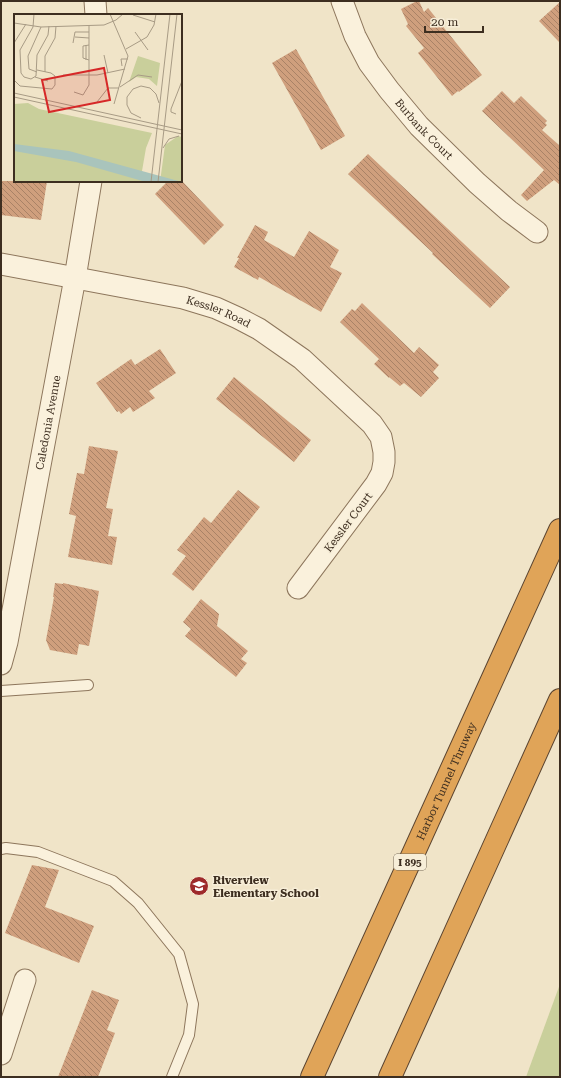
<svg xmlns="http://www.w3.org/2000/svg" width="561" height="1078" font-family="'Roboto Serif',serif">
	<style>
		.green { fill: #c9cf9b }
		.building { fill: url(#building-back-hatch) }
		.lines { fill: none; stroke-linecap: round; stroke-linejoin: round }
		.lane-casing { stroke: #8d765c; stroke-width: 12 }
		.street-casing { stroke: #8d765c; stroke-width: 23 }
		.highway-casing { stroke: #5b4430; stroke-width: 24 }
		.lane { stroke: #faf1dc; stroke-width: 10 }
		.street { stroke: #faf1dc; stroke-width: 21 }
		.highway { stroke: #e0a458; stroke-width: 22 }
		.labels { text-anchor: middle; stroke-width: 3; stroke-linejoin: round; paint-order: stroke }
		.shield { fill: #f7eed8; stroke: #756857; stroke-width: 1 }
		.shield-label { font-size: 10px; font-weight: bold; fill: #3d2e20 }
		.street-label { font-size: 11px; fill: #3d2e20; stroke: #f7eed8 }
		.poi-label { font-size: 11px; font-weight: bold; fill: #3d2e20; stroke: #f7eed8; text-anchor: start }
		.inset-road { fill: none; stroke: #a89b85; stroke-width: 1 }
		.view { fill: #d62828; fill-opacity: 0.15; stroke: #d62828; stroke-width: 2 }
		.inset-edge { fill: none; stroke: #3d2e20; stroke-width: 2 }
	</style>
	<defs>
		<pattern id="building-back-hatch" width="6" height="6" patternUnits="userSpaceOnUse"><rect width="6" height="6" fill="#cf9f7d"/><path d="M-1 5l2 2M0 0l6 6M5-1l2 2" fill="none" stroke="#a98266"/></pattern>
	</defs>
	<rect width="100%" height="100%" fill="#f0e4c8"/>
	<path class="green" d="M560,984V1077H526Z"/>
	<g class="building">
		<path d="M417,1H419L424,12L428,8L482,75L459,92L458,91L452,96L418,53L424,48L406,26L408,24L401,9Z"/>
		<path d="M560,2V43L539,21Z"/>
		<path d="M296,49L345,136L321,150L272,63Z"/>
		<path d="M502,91L514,103L521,96L547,121L545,123L547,125L542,130L560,146V185L554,180L527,201L521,195L544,170L482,111Z"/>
		<path d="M368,154L510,287L490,308L432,254L433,253L348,174Z"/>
		<path d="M2,181H47L41,220L1,215V191Z"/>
		<path d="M168,181H182L224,225L204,245L155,194Z"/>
		<path d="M255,225L268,232L264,240L294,257L309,231L339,250L330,267L342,273L321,312L259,277L258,280L234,267L239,258H237Z"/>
		<path d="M362,303L414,353L419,347L439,365L433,372L439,378L421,397L404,383L400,386L389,377V378L374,364L379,359L340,322L352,309L355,311Z"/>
		<path d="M160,349L176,373L149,391L155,398L133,412L130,407L121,414L119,411L117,412L96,383L131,359L135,365Z"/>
		<path d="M234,377L311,440L294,462L216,399Z"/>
		<path d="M89,446L118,451L106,508L113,509L108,536L117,537L112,565L68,557L76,516L69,514L77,473L84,474Z"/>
		<path d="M238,490L260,507L193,591L172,574L186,556L177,550L204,517L211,523Z"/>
		<path d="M55,583L63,584V583L99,591L89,646L79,644L77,655L50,650L46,640L54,597H53Z"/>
		<path d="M201,599L219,614L217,626L248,651L241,659L247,663L236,677L185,636L191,629L183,622Z"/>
		<path d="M32,865L59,870L45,907L94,926L79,963L5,933Z"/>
		<path d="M92,990L119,1000L107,1030L115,1033L98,1077H58Z"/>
	</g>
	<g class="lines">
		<g class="lane-casing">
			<g id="lane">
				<path d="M1,691L88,685"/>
				<path d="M1,849L6,848L38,852L113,881L138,903L179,954L193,1004L189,1035L172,1077"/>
			</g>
		</g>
		<g class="street-casing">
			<g id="street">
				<path d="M95,1L96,15"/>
				<path id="s1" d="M342,1L355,36L369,63L389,90L419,126L477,183L509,211L537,232"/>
				<path id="s2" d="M1,264L183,298L216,308L238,318L259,329L302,359L372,424L381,437L384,452V462L382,473L376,484L298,588"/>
				<path id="s3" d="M1,664L7,642L75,278L91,181"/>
				<path d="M1,1054L25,980"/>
			</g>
		</g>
		<g class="highway-casing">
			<g id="highway">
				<path id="s4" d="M312,1077L560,530"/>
				<path d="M390,1077L560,700"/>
			</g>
		</g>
		<use href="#lane" class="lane"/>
		<use href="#street" class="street"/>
		<use href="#highway" class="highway"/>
	</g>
	<defs>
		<g id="school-disc" transform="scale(1)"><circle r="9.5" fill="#9e2a2b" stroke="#f7eed8"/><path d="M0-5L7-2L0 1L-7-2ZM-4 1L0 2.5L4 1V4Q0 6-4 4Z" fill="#fff"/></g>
	</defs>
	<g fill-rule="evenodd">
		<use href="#school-disc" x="199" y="886"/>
	</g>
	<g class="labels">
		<rect class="shield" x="394" y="854" width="32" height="16" rx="3"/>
		<g class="shield-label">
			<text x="410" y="866">I 895</text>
		</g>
		<g class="street-label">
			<text dy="4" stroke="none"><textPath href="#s1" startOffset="154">Burbank Court</textPath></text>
			<text dy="4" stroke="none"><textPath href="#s2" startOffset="223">Kessler Road</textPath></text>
			<text dy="4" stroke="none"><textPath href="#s3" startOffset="246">Caledonia Avenue</textPath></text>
			<text transform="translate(348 522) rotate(-53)" y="4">Kessler Court</text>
			<text dy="4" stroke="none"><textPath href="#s4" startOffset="325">Harbor Tunnel Thruway</textPath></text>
		</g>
		<g class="poi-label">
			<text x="213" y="884">Riverview<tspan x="213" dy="13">Elementary School</tspan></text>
		</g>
	</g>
	<g transform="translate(14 14)">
		<rect width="168" height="168" fill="#f0e4c8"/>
		<path d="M124,42L146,49L143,72L135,65L122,63L115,68ZM14,89L25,95L138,119L132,134L128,157L133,168H0V90ZM164,122L168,123V168H146L151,131Z" fill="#c9cf9b"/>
		<path d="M0,130L55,137L168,168H132L62,148L0,137Z" fill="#a9c4bc"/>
		<path class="inset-road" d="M20,0L19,13L6,36L7,59L10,63L17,65L22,62L23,41L34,21L35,12M96,0L114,42L100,90M119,1L141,8M0,9L27,13L90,11L102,6L109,0M121,18L134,36M61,23L75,24M0,29L12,10M59,29L61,18H75M112,35L133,23L140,11L142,0M90,41L94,59M72,46V31M75,46L69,44V32L75,31M108,52L107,45H114M23,58L15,55L14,42L27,13M31,58V42L41,24L42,12M49,61H83L111,55M21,63L34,67M0,66L6,72L38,75L41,71V62L37,59L23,56M106,73L124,61L138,63M60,78L69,81L75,71V11M0,79L168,116M0,83L168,120M83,88L94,74H105M162,100L157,98V95L168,67M127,104L117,99L113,91V83L119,75L127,72L136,74L142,80L145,89M149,134L155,125L165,122M137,168L156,0M144,168L163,0"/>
		<path class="view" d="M90,54L96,86L35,98L28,66Z"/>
		<rect width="168" height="168" class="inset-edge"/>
	</g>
	<rect width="561" height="1078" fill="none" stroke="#3d2e20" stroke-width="4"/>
	<path d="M425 26v6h58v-6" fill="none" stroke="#3d2e20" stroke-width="2"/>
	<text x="431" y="26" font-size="12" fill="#3d2e20" stroke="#f7eed8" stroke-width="3" paint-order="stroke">20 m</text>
</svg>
